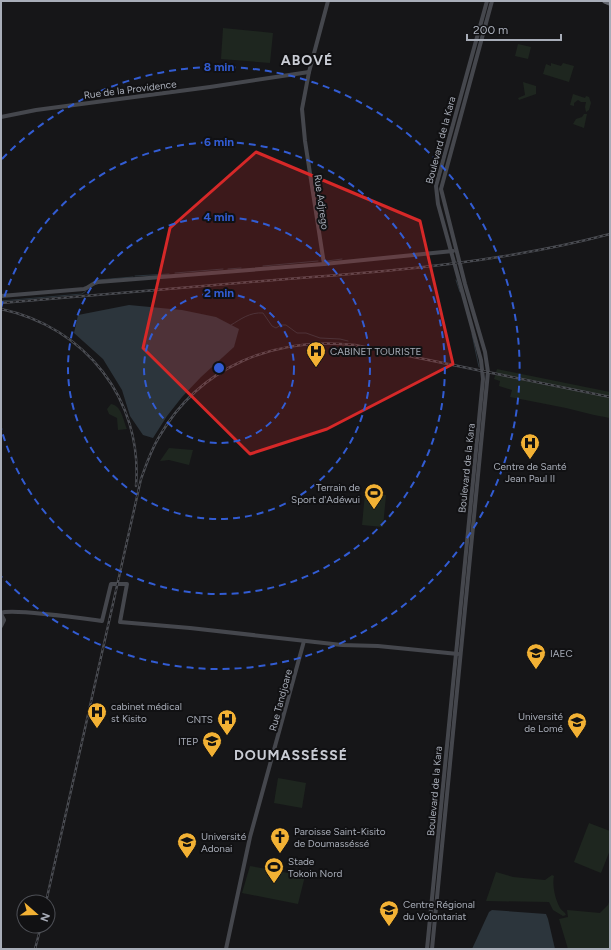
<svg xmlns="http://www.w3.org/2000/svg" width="611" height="950" font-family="Figtree,sans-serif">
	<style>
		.green { fill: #1e261f }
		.water { fill: #2c353c }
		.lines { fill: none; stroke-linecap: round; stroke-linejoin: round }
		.stream { stroke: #2c353c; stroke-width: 1 }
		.secondary { stroke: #45474d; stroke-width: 4 }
		.highway { stroke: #63666e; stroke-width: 5.5 }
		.rail-casing { stroke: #4a4c52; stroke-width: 2.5 }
		.rail { stroke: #111113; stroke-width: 1; stroke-dasharray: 3; stroke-linecap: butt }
		.marked { fill: #d62828; fill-opacity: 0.2; stroke: #d62828; stroke-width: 3; stroke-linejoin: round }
		.ring { fill: none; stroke: #325cd3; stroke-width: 2; stroke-dasharray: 7 5 }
		.labels { text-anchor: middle; stroke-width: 4; stroke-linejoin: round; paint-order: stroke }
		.street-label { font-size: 10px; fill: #a8adb8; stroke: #111113 }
		.poi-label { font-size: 10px; fill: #a8adb8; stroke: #111113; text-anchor: start }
		.district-label { font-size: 14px; font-weight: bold; letter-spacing: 1px; fill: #c9ccd4; stroke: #111113 }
		.centre { fill: #325cd3; stroke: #111113; stroke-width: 2 }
		.ring-label { font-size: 12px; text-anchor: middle; font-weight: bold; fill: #325cd3; stroke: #111113; stroke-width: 4; stroke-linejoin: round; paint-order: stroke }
	</style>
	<rect width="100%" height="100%" fill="#161618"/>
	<g class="green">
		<path d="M223,28L273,33L270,63L221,59Z"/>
		<path d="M518,44L531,47L528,59L515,56Z"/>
		<path d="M551,63L561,66L563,63L574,66L569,82L543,74L546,64L551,66Z"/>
		<path d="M523,82L536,86V94L519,100L518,98L525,95Z"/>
		<path d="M573,94L585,98L586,96L589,97L591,103L589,110L586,112L585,107L586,102H581L578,100L574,103V106L570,105Z"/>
		<path d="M584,114H587L584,128L573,124L576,119L582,117Z"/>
		<path d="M497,369L610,392V418L594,415L566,408L510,397L512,390L499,386L500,381L494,379Z"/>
		<path d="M111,404C122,406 123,420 127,429L118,430L117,418L109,414L107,409Z"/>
		<path d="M169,448L193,450L189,465L169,460L160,461Z"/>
		<path d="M365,493L386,495L383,527L362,525Z"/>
		<path d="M278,778L306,783L302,808L274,803Z"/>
		<path d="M589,823L610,831V850L601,873L574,862Z"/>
		<path d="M250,866L305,876L298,904L242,893Z"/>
		<path d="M496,872L513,877L545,880L552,875L554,876C552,885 555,899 560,908C562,911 565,912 566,915L563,916L553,910L549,902L486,901Z"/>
		<path d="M610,899V949H568L559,919L568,917L567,910L600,913L608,905Z"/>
	</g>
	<g class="water">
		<path d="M129,305L182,310L216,317L239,329L234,347L201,377L182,397L167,416L153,438L143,435L130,416L122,390L103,359L74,333L78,315Z"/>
		<path d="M492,910L546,914L548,919L555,949H472L489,912Z"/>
	</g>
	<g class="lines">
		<g class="stream">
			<path d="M327,261L342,259"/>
			<path d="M263,266L318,261"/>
			<path d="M228,269L241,268"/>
			<path d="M175,273L223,269"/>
			<path d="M135,276L169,274"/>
			<path d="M98,280L133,277"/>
			<path d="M456,280L460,292"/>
			<path d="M1,301L82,294L86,291"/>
			<path d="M231,325C241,319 250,312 263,313L272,326L276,328L281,325H286L297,333H306L320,338L340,339L348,341"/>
			<path d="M472,334L479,367"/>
		</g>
		<g class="secondary">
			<path d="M1,117L36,110L210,87L309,72"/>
			<path d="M324,264L305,141L302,109L309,72L328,1"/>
			<path d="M1,296L84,289C90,287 92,283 98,282L324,264L453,251"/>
			<path d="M1,613C11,608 87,619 102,621L111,584H127L120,622L190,628L342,645L378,646L458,654"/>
			<path d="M1,614L4,620L1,626"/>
			<path d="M226,949L250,837L304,641"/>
			<path d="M427,949L483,379L481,360L438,204L436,186L487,1"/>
			<path d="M432,949L488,372L485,352L465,284L441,189L492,1"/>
		</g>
		<path class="highway" d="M605,1L610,3"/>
		<g class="rail-casing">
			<g id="rail">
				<path d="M1,303C96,295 192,287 287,279C395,271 504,262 610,234"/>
				<path d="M1,309C85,327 143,399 136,486"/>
				<path d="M46,902L141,479C146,465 151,450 159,437C200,366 275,336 355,345L610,397"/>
				<path d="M35,949L41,926"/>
			</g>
		</g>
		<use href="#rail" class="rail"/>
	</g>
	<path class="marked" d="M256,152L420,221L453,364L327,429L250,454L143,348L170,228Z"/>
	<g class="ring">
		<circle cx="219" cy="368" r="75"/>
		<circle cx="219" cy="368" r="151"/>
		<path d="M1 308A226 226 0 1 1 1 428"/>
		<path d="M2 159A301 301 0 1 1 2 577"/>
	</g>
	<defs>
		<g id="hospital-pin" transform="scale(1)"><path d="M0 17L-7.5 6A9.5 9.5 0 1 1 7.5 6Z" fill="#f2b134" stroke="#111113"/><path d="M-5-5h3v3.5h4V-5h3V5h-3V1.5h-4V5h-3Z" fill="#111"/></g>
		<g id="stadium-pin" transform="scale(1)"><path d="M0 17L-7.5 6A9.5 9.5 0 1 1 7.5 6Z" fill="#f2b134" stroke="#111113"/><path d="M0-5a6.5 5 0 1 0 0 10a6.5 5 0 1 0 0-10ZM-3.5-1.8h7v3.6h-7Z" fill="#111"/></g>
		<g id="university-pin" transform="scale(1)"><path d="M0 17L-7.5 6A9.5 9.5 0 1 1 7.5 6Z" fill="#f2b134" stroke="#111113"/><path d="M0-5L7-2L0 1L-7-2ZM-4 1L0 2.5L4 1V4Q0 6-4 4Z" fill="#111"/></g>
		<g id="church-pin" transform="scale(1)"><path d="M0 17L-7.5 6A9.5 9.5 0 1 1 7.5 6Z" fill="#f2b134" stroke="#111113"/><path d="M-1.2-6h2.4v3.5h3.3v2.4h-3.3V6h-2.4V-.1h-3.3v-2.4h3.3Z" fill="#111"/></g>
	</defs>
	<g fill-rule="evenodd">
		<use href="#hospital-pin" x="316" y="351"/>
		<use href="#hospital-pin" x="530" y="443"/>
		<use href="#stadium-pin" x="374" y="493"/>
		<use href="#university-pin" x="536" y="653"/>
		<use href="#hospital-pin" x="97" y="712"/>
		<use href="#hospital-pin" x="227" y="719"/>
		<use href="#university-pin" x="577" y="722"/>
		<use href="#university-pin" x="212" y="741"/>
		<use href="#church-pin" x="280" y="837"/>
		<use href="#university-pin" x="187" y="842"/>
		<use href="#stadium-pin" x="274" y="867"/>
		<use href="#university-pin" x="389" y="910"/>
	</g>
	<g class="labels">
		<g class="street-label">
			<text transform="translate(130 89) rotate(-7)" y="4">Rue de la Providence</text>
			<text transform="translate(440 140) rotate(-75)" y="4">Boulevard de la Kara</text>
			<text transform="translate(322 202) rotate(82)" y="4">Rue Adjrego</text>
			<text transform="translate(466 468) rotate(-84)" y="4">Boulevard de la Kara</text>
			<text transform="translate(280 700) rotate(-75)" y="4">Rue Tandjoare</text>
			<text transform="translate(434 791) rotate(-85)" y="4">Boulevard de la Kara</text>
		</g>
		<g class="poi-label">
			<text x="330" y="355">CABINET TOURISTE</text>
			<text x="530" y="470" text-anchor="middle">Centre de Santé<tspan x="530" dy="12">Jean Paul II</tspan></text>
			<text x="360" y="491" text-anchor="end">Terrain de<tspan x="360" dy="12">Sport d'Adéwui</tspan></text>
			<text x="550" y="657">IAEC</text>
			<text x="111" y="710">cabinet médical<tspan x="111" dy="12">st Kisito</tspan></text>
			<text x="563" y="720" text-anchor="end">Université<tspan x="563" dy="12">de Lomé</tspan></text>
			<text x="213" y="723" text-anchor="end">CNTS</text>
			<text x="198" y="745" text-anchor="end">ITEP</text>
			<text x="294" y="835">Paroisse Saint-Kisito<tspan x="294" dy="12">de Doumasséssé</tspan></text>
			<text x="201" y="840">Université<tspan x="201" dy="12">Adonai</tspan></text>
			<text x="288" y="865">Stade<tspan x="288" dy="12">Tokoin Nord</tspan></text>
			<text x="403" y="908">Centre Régional<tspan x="403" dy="12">du Volontariat</tspan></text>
		</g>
		<g class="district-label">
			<text x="307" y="65">ABOVÉ</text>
			<text x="291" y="760">DOUMASSÉSSÉ</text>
		</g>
	</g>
	<circle cx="219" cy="368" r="6" class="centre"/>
	<g class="ring-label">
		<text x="219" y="71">8 min</text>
		<text x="219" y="146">6 min</text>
		<text x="219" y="221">4 min</text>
		<text x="219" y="297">2 min</text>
	</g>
	<rect width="611" height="950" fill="none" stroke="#a8adb8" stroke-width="4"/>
	<g transform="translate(36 914) rotate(110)"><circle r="19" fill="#111113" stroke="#4d4f55"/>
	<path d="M0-3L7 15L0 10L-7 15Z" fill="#f2b134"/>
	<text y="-6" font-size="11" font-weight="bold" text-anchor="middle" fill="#a8adb8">N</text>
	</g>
	<path d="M467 34v6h94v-6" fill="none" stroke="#a8adb8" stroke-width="2"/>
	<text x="473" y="34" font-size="12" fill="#a8adb8" stroke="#111113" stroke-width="3" paint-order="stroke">200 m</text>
</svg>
